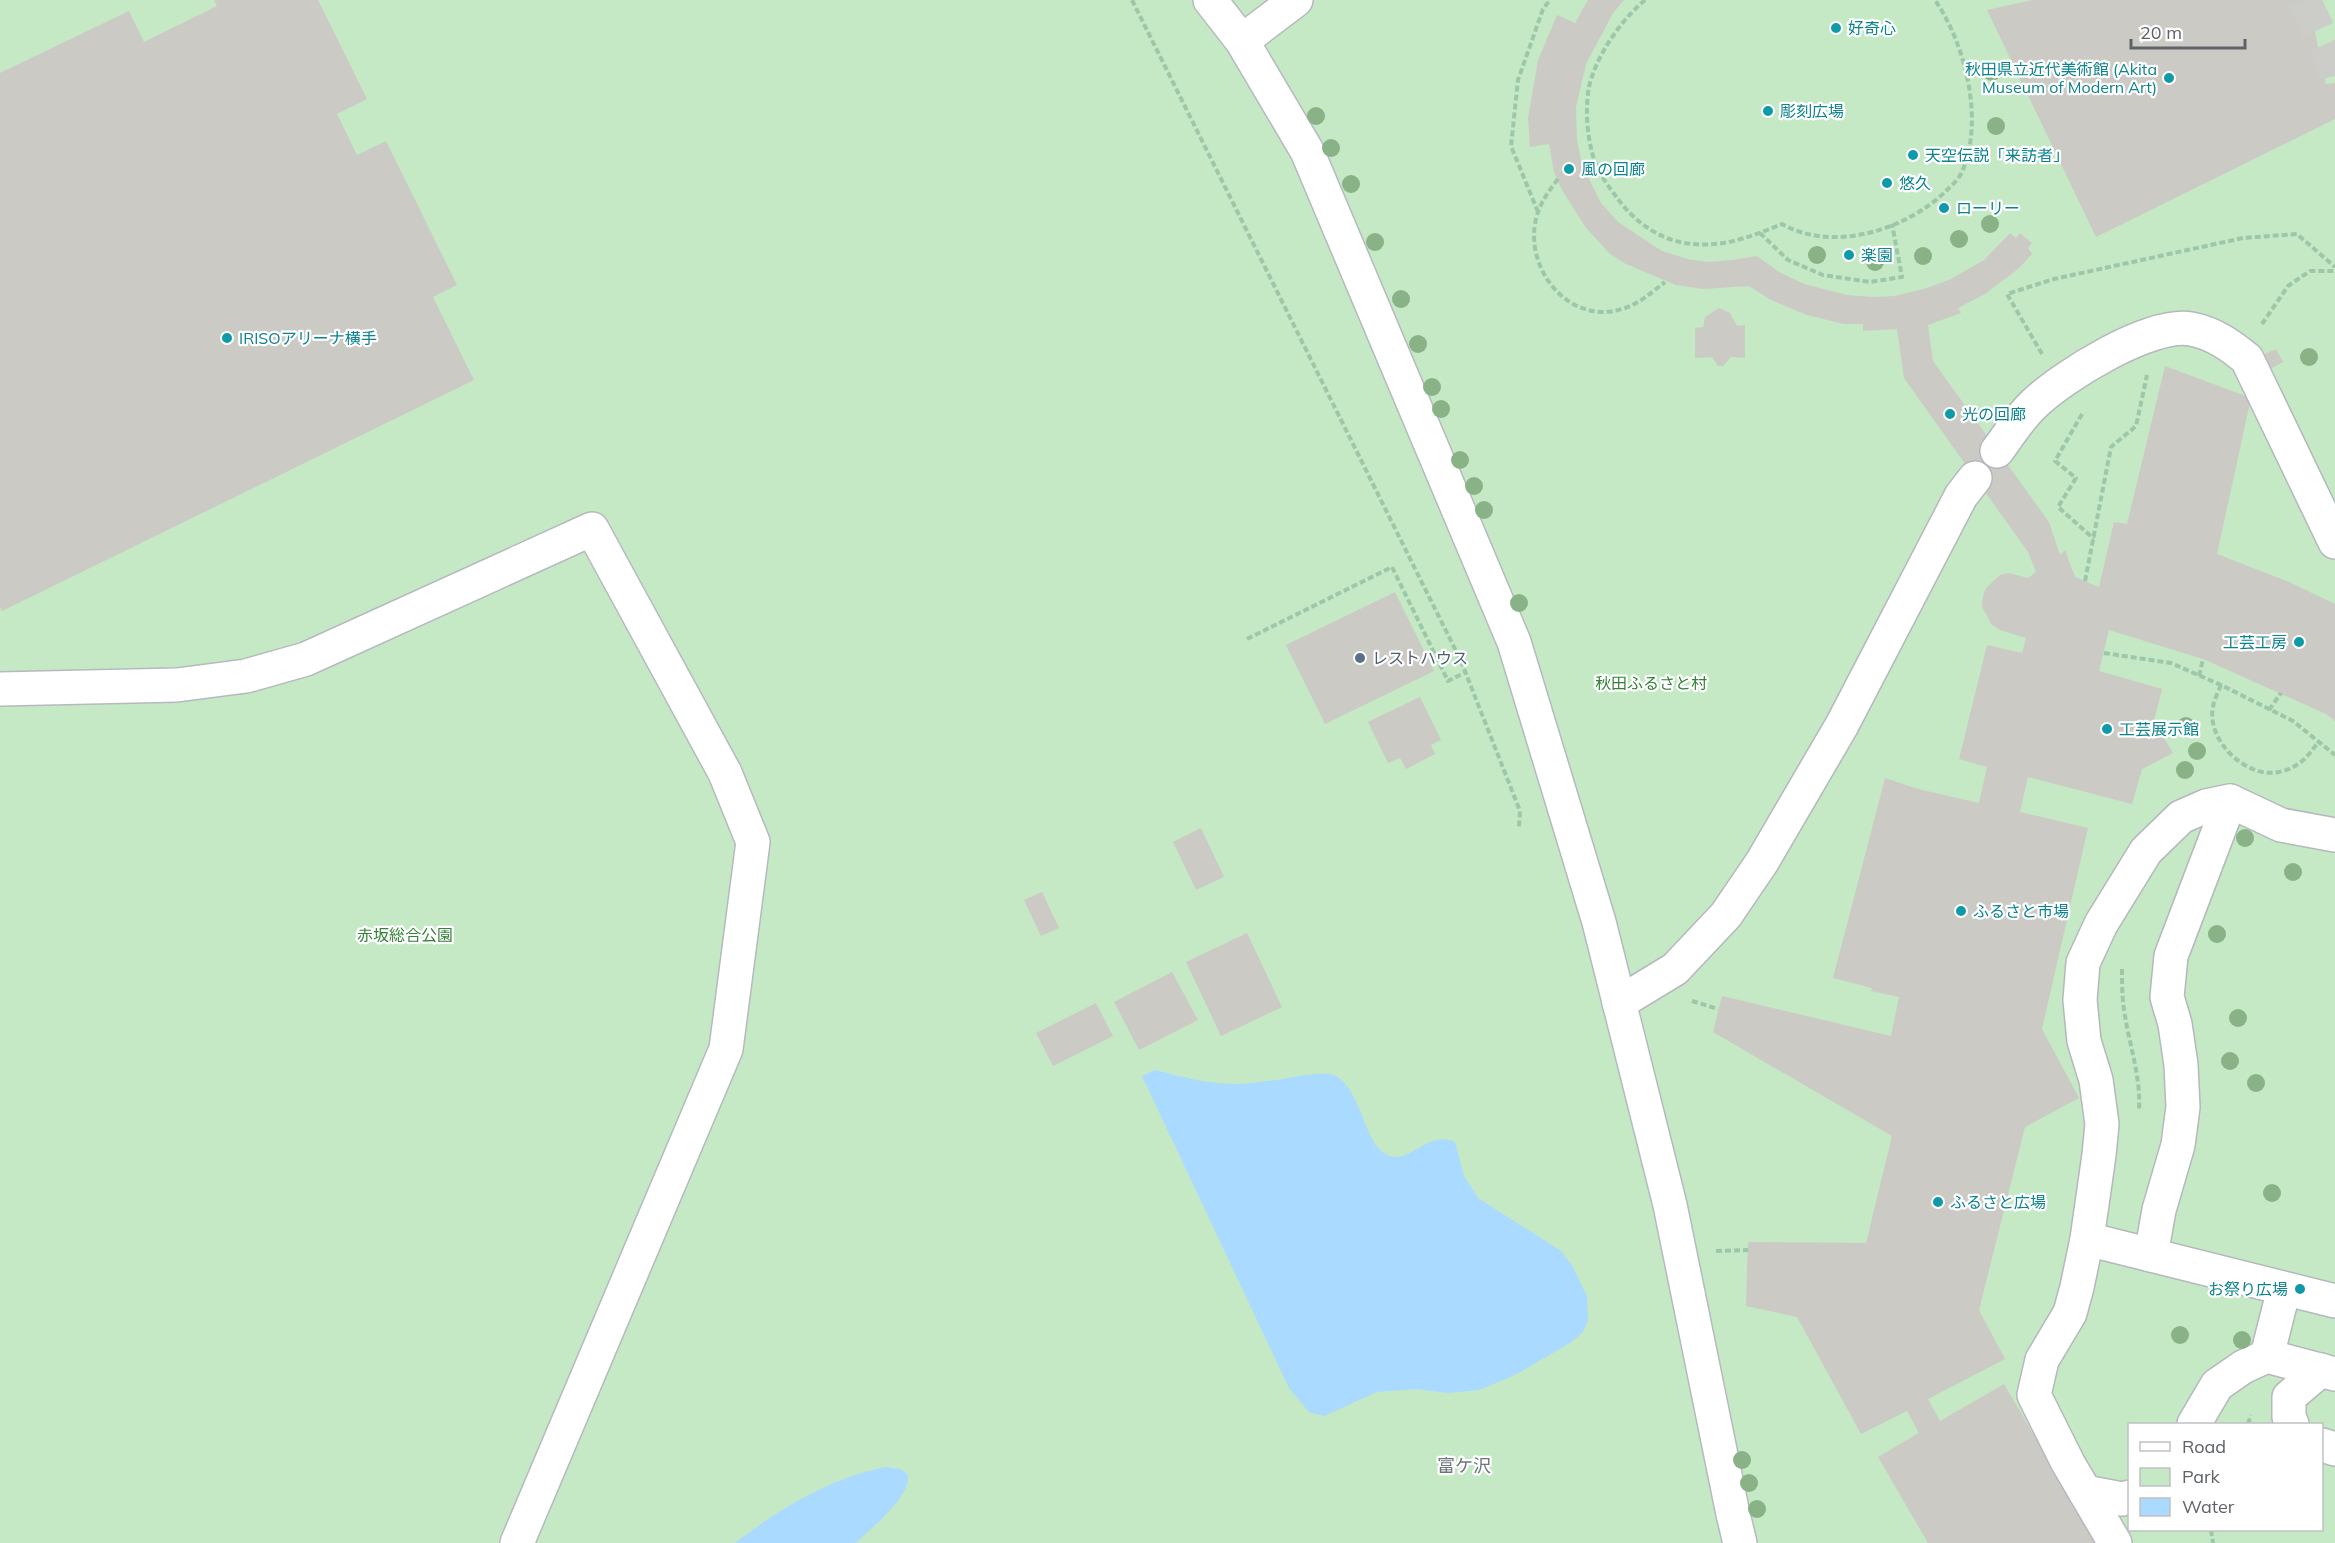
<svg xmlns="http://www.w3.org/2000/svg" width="2335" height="1543" font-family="Mulish,'Noto Sans JP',sans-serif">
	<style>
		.green { fill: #c5e8c5; fill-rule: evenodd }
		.water { fill: #aadaff }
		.building { fill: #cccac5 }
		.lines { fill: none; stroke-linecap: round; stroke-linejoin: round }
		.street-tunnel { stroke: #ccccc8; stroke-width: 33; stroke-dasharray: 33 16; stroke-linecap: butt }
		.street-casing { stroke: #b5b8bc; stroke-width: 36 }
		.secondary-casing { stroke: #b6babf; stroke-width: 36 }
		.path { stroke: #9cc7a9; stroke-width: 4; stroke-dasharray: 6 3; stroke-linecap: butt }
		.street { stroke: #fff; stroke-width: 33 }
		.secondary { stroke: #fff; stroke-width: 33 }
		.tree { fill: #89b387 }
		.culture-dot { fill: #0f9aa8; stroke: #fff; stroke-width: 2 }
		.service-dot { fill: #5c6f8a; stroke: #fff; stroke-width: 2 }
		.labels { text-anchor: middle; stroke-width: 4.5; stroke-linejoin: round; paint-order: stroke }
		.culture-label { font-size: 16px; fill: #0d838f; stroke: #fff; text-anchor: start }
		.service-label { font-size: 16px; fill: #4e5e75; stroke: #fff; text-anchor: start }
		.park-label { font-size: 16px; fill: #348238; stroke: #fff }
		.neighbourhood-label { font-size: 18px; fill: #70757a; stroke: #fff }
	</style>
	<rect width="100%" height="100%" fill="#f1efe8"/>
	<path class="green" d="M0,0H2335V1543H0ZM2130,1424H2322V1530H2130Z"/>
	<g class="water">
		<path d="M1155,1070C1182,1077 1208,1084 1236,1084C1250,1084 1264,1081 1277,1080C1290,1078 1326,1070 1336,1076C1362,1091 1364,1144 1387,1155C1408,1166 1429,1129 1455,1142L1464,1176L1478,1198L1561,1251L1573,1267L1587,1296L1588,1321L1582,1333L1570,1343L1515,1375L1479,1390L1448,1393L1416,1389L1377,1392L1324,1416L1309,1412L1289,1388L1142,1076Z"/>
		<path d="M885,1467L901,1469L908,1475C910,1498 872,1527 856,1543H735C782,1507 827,1480 885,1467Z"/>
	</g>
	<g class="building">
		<path d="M214,0H318L367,99L337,114L357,155L386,141L457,285L433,297L474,380L2,611L0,606V73L129,11L144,42L217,6Z"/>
		<path d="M1588,0H1624L1613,13L1586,64L1576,107L1577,140L1582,165L1601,203L1618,222L1662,251L1688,259L1707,262L1733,260L1757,256L1779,272L1804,284L1847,295L1873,297L1895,296L1927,288L1951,279L1984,260L2010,233L2016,238L2020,233L2032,243L2028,248L2032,254L2018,269L1985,294L1958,308L1961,313L1928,325L1933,361L2049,522L2060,555L2065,550L2075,577L2099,587L2114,522L2127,524L2165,366L2251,398L2217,554L2289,582L2335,604V721L2326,714L2203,659L2109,630L2099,671L2162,689L2154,721L2173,753L2142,769L2132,804L2028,777L2020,812L2088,828L2042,1029L2079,1098L2025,1127L1979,1310L2005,1359L1928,1399L1940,1421L2004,1384L2097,1543H1928L1878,1457L1919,1433L1907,1411L1861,1434L1797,1317L1746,1306L1748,1242L1866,1243L1892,1136L1713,1032L1722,996L1891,1036L1899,997L1871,991L1872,988L1833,978L1885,778L1918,789L1979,803L1987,767L1959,759L1987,645L2022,653L2026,638L2000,630L1992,625L1982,607L1983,597L1986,588L2000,575L2009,573L2028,578L2036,572L2028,552L1904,378L1897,329L1863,331V324H1843L1807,315L1771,300L1749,286L1703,289L1676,285L1626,264L1610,254L1586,228L1562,190L1554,172L1549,144L1530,147L1528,118L1538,60L1557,15L1575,23Z"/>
		<path d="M2032,0H2308L2326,84L2335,83V119L2096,237L1987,10Z"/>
		<path d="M1719,308L1730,313L1737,326L1745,325V358L1731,357L1723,366H1718L1712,357L1695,358V328L1703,327L1705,317Z"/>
		<path d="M2276,349L2283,362L2268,370L2261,356Z"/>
		<path d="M1395,592L1434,671L1325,724L1286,645Z"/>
		<path d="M1420,697L1441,740L1431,745L1435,754L1406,769L1400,758L1388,763L1368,722Z"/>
		<path d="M1201,828L1224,877L1196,890L1173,842Z"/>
		<path d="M1042,892L1059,928L1041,936L1024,900Z"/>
		<path d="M1247,933L1282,1007L1221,1036L1186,962Z"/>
		<path d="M1172,972L1198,1020L1139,1050L1114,1002Z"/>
		<path d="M1096,1003L1113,1036L1053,1066L1036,1033Z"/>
	</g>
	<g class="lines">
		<path class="street-tunnel" d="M2304,0L2326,46L2335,80"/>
		<g class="street-casing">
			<g id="street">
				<path d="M1242,41L1296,0"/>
				<path d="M1997,451C2009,435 2020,417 2034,404C2063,376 2150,322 2191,329C2213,333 2230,345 2247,359L2335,542"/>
				<path d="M1619,1003L1675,969L1726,915L1762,862L1842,725L1961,496L1975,478"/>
				<path d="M2087,1239L2335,1301"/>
				<path d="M2151,1255L2159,1210L2178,1145L2183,1107L2181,1065L2175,1024L2167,997L2171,956L2230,801"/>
				<path d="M2267,1356L2284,1289"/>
				<path d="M2194,1424L2217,1385L2243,1367L2267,1356L2335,1374"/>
				<path d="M2292,1424L2289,1417V1397L2321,1370"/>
				<path d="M2322,1445L2335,1449"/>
				<path d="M2085,1492L2122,1499L2130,1497"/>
				<path d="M2115,1543L2068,1463L2034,1395L2042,1360L2070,1313L2077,1287L2087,1239L2099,1155L2102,1124L2096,1080L2084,1041L2080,1000L2083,963L2101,924L2146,851L2181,817L2206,806L2230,801L2281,825L2335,835"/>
			</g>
		</g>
		<g class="secondary-casing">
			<g id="secondary">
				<path d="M1210,0L1242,41L1307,151L1514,642L1599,922L1670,1205L1733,1514L1740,1543"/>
				<path d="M0,689L177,685L246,676L306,659L592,529L725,773L753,842L726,1049L517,1543"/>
			</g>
		</g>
		<g class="path">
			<path d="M1132,0L1461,661L1520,811L1519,827"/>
			<path d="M1645,0C1621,20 1596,56 1589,87C1585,109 1587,135 1593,156C1597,171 1608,186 1618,199C1633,220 1658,239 1685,243C1719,249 1751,237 1782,224C1833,253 1906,230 1946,191C1951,186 1958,180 1961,174C1985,123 1966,45 1935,0"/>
			<path d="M1558,179C1547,193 1538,206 1535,224C1527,273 1571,325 1622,309C1639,304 1651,293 1665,282"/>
			<path d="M1538,212L1511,146L1518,80L1543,9L1550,0"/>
			<path d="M1760,233L1788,260L1823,275L1870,282L1902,277L1892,224"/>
			<path d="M2262,324L2288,286L2310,271H2335"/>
			<path d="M2042,354L2007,294L2054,279L2243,238L2297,234L2335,267"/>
			<path d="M2082,414L2055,461L2076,478L2058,507L2094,539"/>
			<path d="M2085,581L2111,447L2136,426L2147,375"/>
			<path d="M1247,639L1392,567L1448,681L1466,672"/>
			<path d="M2104,653L2171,663L2221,685L2293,721L2335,755"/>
			<path d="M2199,676L2203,659"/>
			<path d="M2221,685C2218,692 2214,700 2213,707C2206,740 2246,779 2279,772C2298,768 2308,757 2318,742"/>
			<path d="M2269,710L2281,693"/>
			<path d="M2122,969C2122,985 2122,1000 2125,1016C2130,1047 2141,1078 2139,1110"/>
			<path d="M1692,1001L1718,1009"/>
			<path d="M1716,1251L1748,1250"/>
			<path d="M2248,1424L2251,1415"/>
			<path d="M2211,1530L2213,1543"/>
		</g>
		<use href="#street" class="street"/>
		<use href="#secondary" class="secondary"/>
	</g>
	<g class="tree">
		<circle cx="1992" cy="72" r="9"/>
		<circle cx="1316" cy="116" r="9"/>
		<circle cx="1996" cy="126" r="9"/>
		<circle cx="1331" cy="148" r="9"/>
		<circle cx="1351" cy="184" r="9"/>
		<circle cx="1990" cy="224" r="9"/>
		<circle cx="1959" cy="239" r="9"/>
		<circle cx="1375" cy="242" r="9"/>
		<circle cx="1817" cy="255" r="9"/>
		<circle cx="1923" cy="256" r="9"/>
		<circle cx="1875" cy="262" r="9"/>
		<circle cx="1401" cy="299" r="9"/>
		<circle cx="1418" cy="344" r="9"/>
		<circle cx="2309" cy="357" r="9"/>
		<circle cx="1432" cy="387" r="9"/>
		<circle cx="1441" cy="409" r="9"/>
		<circle cx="1460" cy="460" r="9"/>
		<circle cx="1474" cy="486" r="9"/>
		<circle cx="1484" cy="510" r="9"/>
		<circle cx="1519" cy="603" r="9"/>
		<circle cx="2186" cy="726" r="9"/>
		<circle cx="2197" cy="751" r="9"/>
		<circle cx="2185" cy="770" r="9"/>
		<circle cx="2245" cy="838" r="9"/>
		<circle cx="2293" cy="872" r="9"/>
		<circle cx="2217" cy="934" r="9"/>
		<circle cx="2238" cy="1018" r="9"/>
		<circle cx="2230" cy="1061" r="9"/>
		<circle cx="2256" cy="1083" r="9"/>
		<circle cx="2272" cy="1193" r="9"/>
		<circle cx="2180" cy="1335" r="9"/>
		<circle cx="2242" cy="1340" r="9"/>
		<circle cx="1742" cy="1460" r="9"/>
		<circle cx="1749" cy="1483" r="9"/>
		<circle cx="1757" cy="1509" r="9"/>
	</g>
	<g class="culture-dot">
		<circle cx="1836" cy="28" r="6"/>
		<circle cx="2169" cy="78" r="6"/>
		<circle cx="1768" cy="111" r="6"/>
		<circle cx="1913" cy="155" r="6"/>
		<circle cx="1569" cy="169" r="6"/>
		<circle cx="1887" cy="183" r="6"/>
		<circle cx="1944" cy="208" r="6"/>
		<circle cx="1849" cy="255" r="6"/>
		<circle cx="227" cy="338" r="6"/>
		<circle cx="1950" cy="414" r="6"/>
		<circle cx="2299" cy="642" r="6"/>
		<circle cx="2107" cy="729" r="6"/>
		<circle cx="1961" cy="911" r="6"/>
		<circle cx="1938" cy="1202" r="6"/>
		<circle cx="2300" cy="1289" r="6"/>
	</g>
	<circle class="service-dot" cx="1360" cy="658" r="6"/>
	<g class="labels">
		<g class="culture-label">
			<text x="1848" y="34">好奇心</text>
			<text x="2157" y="75" text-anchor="end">秋田県立近代美術館 (Akita<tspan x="2157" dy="18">Museum of Modern Art)</tspan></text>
			<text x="1780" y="117">彫刻広場</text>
			<text x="1925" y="161">天空伝説「来訪者」</text>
			<text x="1581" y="175">風の回廊</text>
			<text x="1899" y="189">悠久</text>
			<text x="1956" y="214">ローリー</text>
			<text x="1861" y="261">楽園</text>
			<text x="239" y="344">IRISOアリーナ横手</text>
			<text x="1962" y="420">光の回廊</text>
			<text x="2287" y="648" text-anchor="end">工芸工房</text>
			<text x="2119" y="735">工芸展示館</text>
			<text x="1973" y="917">ふるさと市場</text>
			<text x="1950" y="1208">ふるさと広場</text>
			<text x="2288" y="1295" text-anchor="end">お祭り広場</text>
		</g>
		<g class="service-label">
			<text x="1372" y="664">レストハウス</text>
		</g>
		<g class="park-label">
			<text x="1651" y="689">秋田ふるさと村</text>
			<text x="405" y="941">赤坂総合公園</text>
		</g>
		<g class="neighbourhood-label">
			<text x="1464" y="1472">富ケ沢</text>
		</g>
	</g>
	<rect x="2128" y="1423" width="195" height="108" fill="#ffffff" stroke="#bfc1c3" stroke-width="1.5"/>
	<rect x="2140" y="1442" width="30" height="9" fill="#ffffff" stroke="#bfc1c3" stroke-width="1.5"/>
	<text x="2182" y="1453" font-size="18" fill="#5f6368">Road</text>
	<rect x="2140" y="1468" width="30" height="18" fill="#c5e8c5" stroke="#bfc1c3" stroke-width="1.5"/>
	<text x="2182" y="1483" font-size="18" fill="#5f6368">Park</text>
	<rect x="2140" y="1498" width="30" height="18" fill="#aadaff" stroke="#bfc1c3" stroke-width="1.5"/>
	<text x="2182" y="1513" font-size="18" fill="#5f6368">Water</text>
	<path d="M2131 39v9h114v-9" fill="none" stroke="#5f6368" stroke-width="3"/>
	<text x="2140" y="39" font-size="18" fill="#5f6368" stroke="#ffffff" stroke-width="4.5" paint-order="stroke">20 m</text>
</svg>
